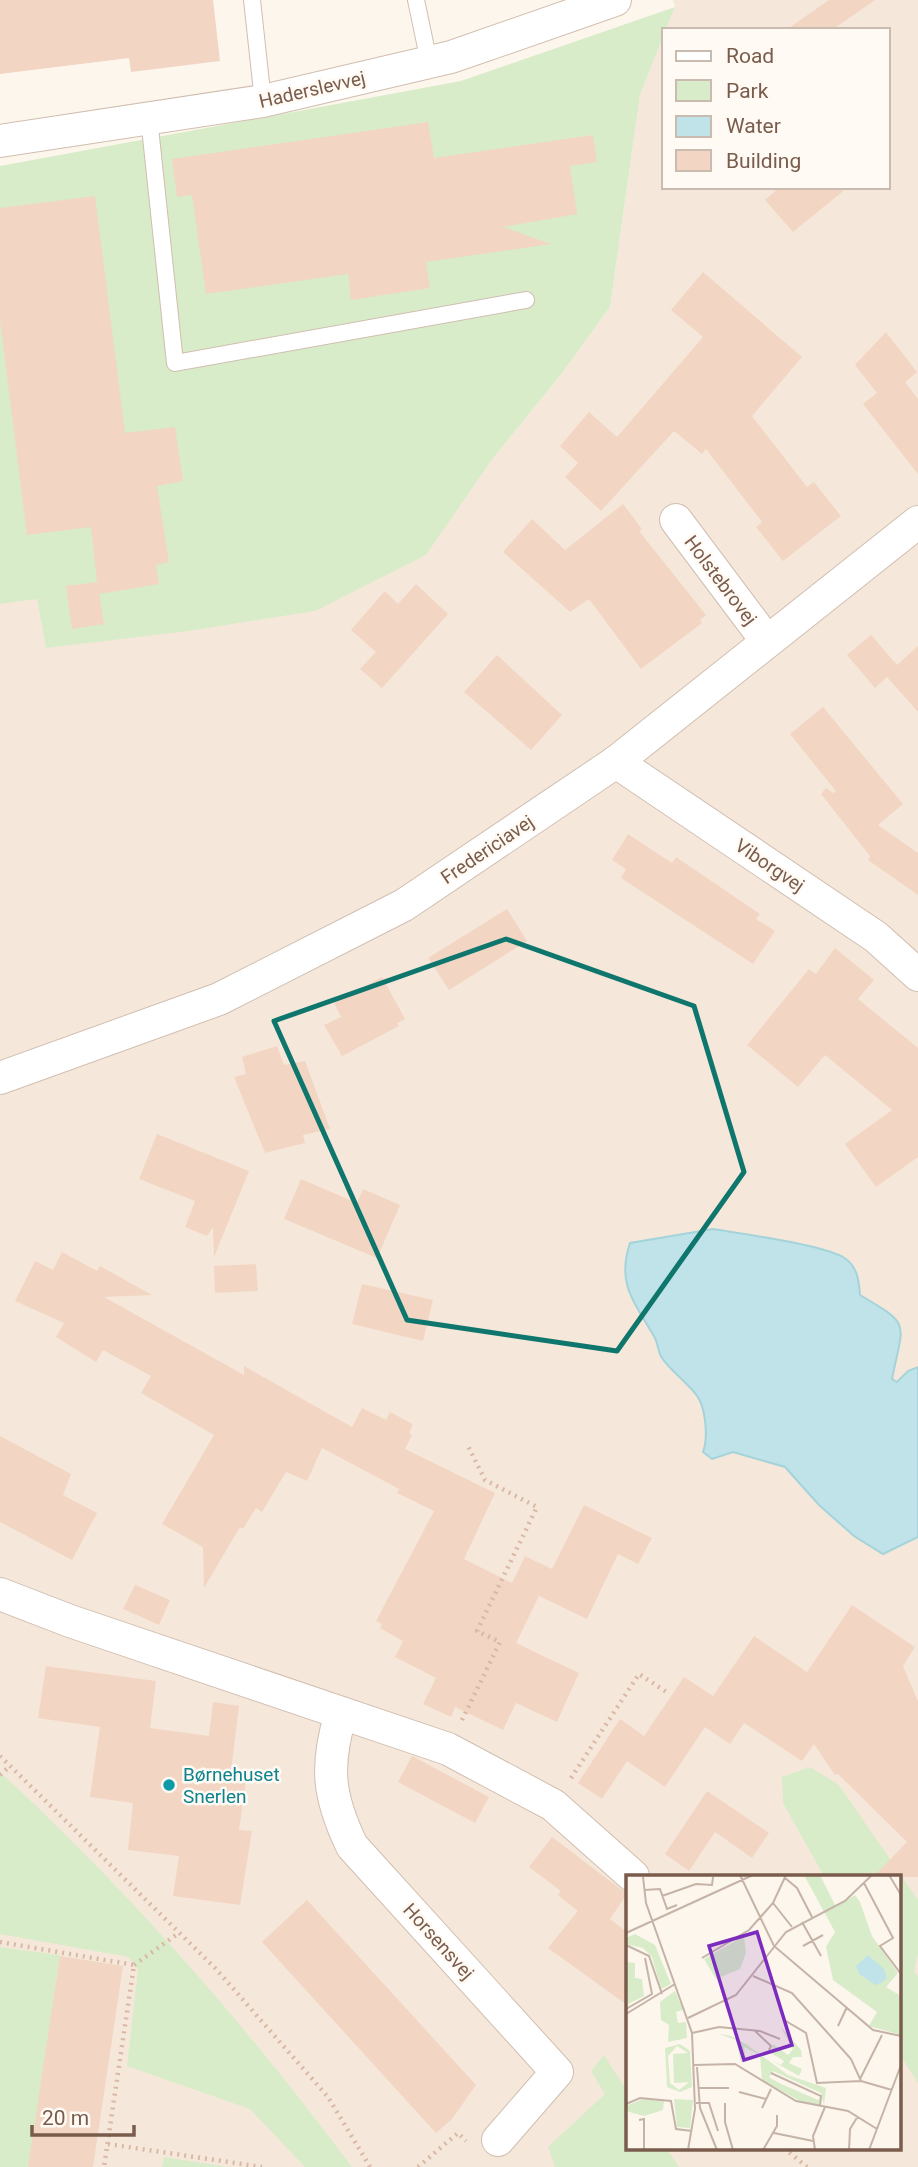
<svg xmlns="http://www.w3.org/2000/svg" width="918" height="2167" font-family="Roboto,sans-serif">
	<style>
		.residential { fill: #f5e8da; fill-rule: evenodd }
		.green { fill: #d8ecc9 }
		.water { fill: #bfe3e8; stroke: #a5d3da; stroke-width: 2 }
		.building { fill: #f3d5c3 }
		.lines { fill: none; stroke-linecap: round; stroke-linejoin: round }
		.service-casing { stroke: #d1beb0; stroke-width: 18 }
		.minor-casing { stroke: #d1beb0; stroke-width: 34 }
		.path { stroke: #d9b8a5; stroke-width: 4.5; stroke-dasharray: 2 5; stroke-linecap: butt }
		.service { stroke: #fff; stroke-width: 16 }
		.minor { stroke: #fff; stroke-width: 32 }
		.marked { fill: none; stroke: #0f766e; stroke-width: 5; stroke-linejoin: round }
		.culture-dot { fill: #0f9aa8; stroke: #fffaf3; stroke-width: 2.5 }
		.labels { text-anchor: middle; stroke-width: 5; stroke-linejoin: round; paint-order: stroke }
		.street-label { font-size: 19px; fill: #7a5c4d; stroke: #fffaf3 }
		.culture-label { font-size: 19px; fill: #0d838f; stroke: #fffaf3; text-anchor: start }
		.inset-road { fill: none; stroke: #c5b3a7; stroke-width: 2 }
		.view { fill: #7b2cbf; fill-opacity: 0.15; stroke: #7b2cbf; stroke-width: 3.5 }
		.inset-edge { fill: none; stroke: #7a5c4d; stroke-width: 3.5 }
	</style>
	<rect width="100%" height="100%" fill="#fdf6ec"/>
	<path class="residential" d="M673,0H918V2167H0V590L490,462L562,373L610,307L640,95L664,35V187H888V30H666L675,7ZM628,1876H899V2148H628Z"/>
	<g class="green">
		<path d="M675,7L640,95L610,307L562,373L490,462L426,555L315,611L188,631L46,648L37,599L0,604V166L461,81Z"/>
		<path d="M810,1767L839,1785L918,1900V1953L914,1971L918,1977V2083L899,2053V1876H824L783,1803L782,1777Z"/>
		<path d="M0,1772C129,1891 247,2026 352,2167H305L250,2109L127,2066L138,1970L129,1957L0,1934Z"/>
		<path d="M0,1947L60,1955L30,2167H0Z"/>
		<path d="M604,2055L627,2091L628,2148H666L679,2167H555L548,2147L605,2094L591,2071Z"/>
		<path d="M164,2157L228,2167H162Z"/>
	</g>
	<path class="water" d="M713,1229C743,1234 818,1244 843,1257C857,1265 859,1280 860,1295C913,1326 903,1322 892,1379L897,1382L908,1371L918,1367V1537L883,1554L854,1536L819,1505L785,1467L733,1452L712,1459L703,1452C708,1439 706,1412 699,1399C692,1386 671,1372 662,1358C658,1352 658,1344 655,1338C635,1303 616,1285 630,1243Z"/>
	<g class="building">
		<path d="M0,0H213L220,61L131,72L129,58L0,74Z"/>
		<path d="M829,0H875L832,30H786Z"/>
		<path d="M428,122L434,158L593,135L597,162L570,166L577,214L503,227L551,244L426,262L430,288L351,300L348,274L206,294L192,195L177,197L172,159Z"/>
		<path d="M780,187H848L793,232L765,200Z"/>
		<path d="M95,196L125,433L175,427L183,481L157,486L169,562L156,565L159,584L99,594L104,624L72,629L66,586L97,582L91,527L27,535L0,320V208Z"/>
		<path d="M703,272L802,357L752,416L807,487L814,482L841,516L783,561L756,527L762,522L706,449L702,454L674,431L601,511L565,477L578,463L560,446L589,412L617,437L703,337L671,310Z"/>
		<path d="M886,332L917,372L905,382L918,399V474L863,404L877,393L855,365Z"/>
		<path d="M623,504L642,529L639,531L706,615L700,620L702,623L641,669L589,599L570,612L503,552L532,519L565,550Z"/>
		<path d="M416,584L448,614L382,688L360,669L376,652L351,630L385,591L398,604Z"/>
		<path d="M871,635L897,665L918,646V712L887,677L875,688L847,655Z"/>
		<path d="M497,655L562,715L531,750L464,692Z"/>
		<path d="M823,707L903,804L878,825L918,853V895L868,860L870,856L821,794L826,788L833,793L836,791L790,734Z"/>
		<path d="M628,834L672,863L676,857L760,914L756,919L775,931L753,964L621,878L626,869L612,860Z"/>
		<path d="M507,909L527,941L449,990L428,958Z"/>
		<path d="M835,948L874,980L858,999L918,1048V1157L876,1187L845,1144L892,1110L825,1055L798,1087L747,1045L809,969L816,974Z"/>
		<path d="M382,977L405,1019L397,1023L399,1026L342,1056L324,1025L341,1017L334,1003Z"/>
		<path d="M277,1046L284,1065L305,1061L330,1129L303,1135L305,1143L265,1153L234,1077L246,1074L242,1057Z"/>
		<path d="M157,1134L249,1171L214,1257L213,1227L207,1236L185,1227L195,1201L139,1179Z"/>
		<path d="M301,1179L357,1203L363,1189L400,1205L377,1258L284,1219Z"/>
		<path d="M62,1252L97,1271L100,1266L152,1295L104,1297L244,1375V1366L352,1427L362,1408L386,1420L390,1412L413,1424L409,1433L412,1435L405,1449L495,1493L464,1559L512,1583L525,1556L552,1569L584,1505L652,1538L638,1564L618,1554L587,1619L539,1596L516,1643L579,1673L557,1722L516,1703L503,1730L455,1707L451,1717L423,1704L436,1678L395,1657L403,1641L380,1628L382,1624L376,1621L434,1511L397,1493L399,1489L322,1448L307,1481L286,1472L262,1512L256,1508L243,1529L240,1527L204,1588L203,1547L162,1524L214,1435L141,1393L151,1376L103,1350L96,1362L56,1337L64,1323L15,1301L35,1261L53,1270Z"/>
		<path d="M256,1264L258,1291L215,1293L214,1266Z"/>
		<path d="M362,1284L433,1300L423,1341L352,1324Z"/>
		<path d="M0,1436L71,1474L63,1495L97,1513L72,1560L0,1522Z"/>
		<path d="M135,1585L170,1600L159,1625L123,1609Z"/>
		<path d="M852,1605L915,1647L903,1666L918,1701V1877H873L907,1842L838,1774L835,1775L814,1744L802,1761L744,1723L730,1744L705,1727L665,1787L627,1761L602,1799L578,1783L620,1719L644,1736L684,1677L713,1696L754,1636L807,1672Z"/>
		<path d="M46,1666L156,1681L150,1728L209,1736L213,1702L239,1706L231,1771L247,1773L239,1830L252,1831L240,1905L173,1896L179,1856L128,1850L133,1803L90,1797L100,1727L38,1718Z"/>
		<path d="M412,1756L489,1797L475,1823L398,1782Z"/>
		<path d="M707,1791L769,1833L752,1858L715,1832L689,1871L665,1854Z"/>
		<path d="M552,1837L627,1894L610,1919L627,1932V2005L548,1948L578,1911L558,1895L561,1891L529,1867Z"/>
		<path d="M307,1900L476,2085L452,2119L436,2133L262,1942Z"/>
		<path d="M60,1956L123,1966L93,2167H28Z"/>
	</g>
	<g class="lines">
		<g class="service-casing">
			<g id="service">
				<path d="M252,0L263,101"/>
				<path d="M416,0L429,62"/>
				<path d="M149,118L175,363L526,300"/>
			</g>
		</g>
		<g class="minor-casing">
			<g id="minor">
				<path d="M0,141L263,101L451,57L615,0"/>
				<path d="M676,520L766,640"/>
				<path d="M616,762L876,937L918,975"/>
				<path d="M0,1078L219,999L404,905L616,762L918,522"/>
				<path d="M0,1594L70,1621L448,1749L553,1805L633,1876"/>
				<path d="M341,1713C325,1766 328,1796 352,1846L557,2072L498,2140"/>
			</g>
		</g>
		<g class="path">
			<path d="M462,1720L500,1642L477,1631L537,1507L485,1480L467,1444"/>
			<path d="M0,1756L216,1969L328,2097L370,2167"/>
			<path d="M0,1775L10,1766"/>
			<path d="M571,1778L639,1674L668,1693"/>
			<path d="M0,1942L134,1965L104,2167"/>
			<path d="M134,1965L179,1933"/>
			<path d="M108,2144L262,2167"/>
			<path d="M784,2148L807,2167"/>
			<path d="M418,2167L458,2133L466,2141"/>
		</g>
		<use href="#service" class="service"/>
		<use href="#minor" class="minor"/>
	</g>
	<path class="marked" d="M506,939L694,1006L744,1172L617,1351L407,1320L274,1021Z"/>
	<circle class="culture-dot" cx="169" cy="1785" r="7"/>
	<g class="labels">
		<g class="street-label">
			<text transform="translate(312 89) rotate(-13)" y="7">Haderslevvej</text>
			<text transform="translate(721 580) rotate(53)" y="7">Holstebrovej</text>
			<text transform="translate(487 849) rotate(-34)" y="7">Fredericiavej</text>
			<text transform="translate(770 865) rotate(34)" y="7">Viborgvej</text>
			<text transform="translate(439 1941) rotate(48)" y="7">Horsensvej</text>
		</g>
		<g class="culture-label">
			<text x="183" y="1781">Børnehuset<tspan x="183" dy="22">Snerlen</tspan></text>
		</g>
	</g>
	<g transform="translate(626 1875)">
		<rect width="275" height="275" fill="#fdf6ec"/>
		<path d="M178,0H194L210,32L229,20L234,27L246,61L272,98L260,112L275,121V160L243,151L251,137L207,105L200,72L209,57ZM9,59L29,70L45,109L35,114L26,82L17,73L0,69V63ZM118,61L120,78L114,94L90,104L78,84ZM0,87L9,88V103L16,104L18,121L2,129ZM49,116L57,135L50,137L52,148L60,147L61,163L42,167L43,150L35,145L34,127ZM154,151L175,175L176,182H167L163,188L176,194L173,201L145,185L155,190L158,186L145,178L147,169L162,180L167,174ZM93,159L105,161L120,169L162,200L200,213L198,230L195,218L147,196L143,202L153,208L192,225L194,222L193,230L174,226L136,205L134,180L118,172L120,186L115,187L110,165ZM54,169L64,176L66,212L54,217L41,212L39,173ZM51,171L62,178L47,179L48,208L63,207L53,215L44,208L42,181ZM17,224L38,226L37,235L18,241L0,236V231ZM48,224L67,225L64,253L51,252Z" fill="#d8ecc9" fill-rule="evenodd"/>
		<path d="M242,80L258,94L261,103L255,108L250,110L233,99L230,91Z" fill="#bfe3e8"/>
		<path class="inset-road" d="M114,0L148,71L247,155L275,161M263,0L275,20M17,2L20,28L66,158L69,234L62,275M159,3L171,13L186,42M238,8L267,63L254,71L275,99M18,15L34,14L41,34L51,30M36,21L70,9L86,10L87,2M147,28L166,52M176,47L195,81M0,58L127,0M0,70L23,81L36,119M177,71L197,60M76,83L123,55L147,28L160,0M127,101L166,118L225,184L235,206M0,134L26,119L19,83M0,139L49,109M62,143L110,120L160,57L219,26L246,0M158,145L180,158L191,208L235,206L266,215M212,151L221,132M128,155L145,171L143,175M66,158L93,152L134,156L154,164M68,190L109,189L170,226L222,236L251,254M71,192L74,233L91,275M145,198L195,221L194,231M234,204L256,160M72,213H103M113,217L140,224M70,228H83L92,256M99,228V247L107,275M0,229L14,223L45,226L50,254L66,256M136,233L145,214M13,245L18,244V275M148,258L187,266M137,275L151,251V240M189,275L187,261L199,232M223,275L224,254L232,241M243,275L275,190"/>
		<path class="view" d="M131,57L166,170L118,185L83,71Z"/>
		<rect width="275" height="275" class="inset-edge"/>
	</g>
	<rect x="662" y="28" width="228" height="161" fill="#fffaf3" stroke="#cabbb1" stroke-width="2"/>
	<rect x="676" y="51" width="35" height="10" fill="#ffffff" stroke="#cabbb1" stroke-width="2"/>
	<text x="726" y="63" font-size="21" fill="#7a5c4d">Road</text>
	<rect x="676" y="80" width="35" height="21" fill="#d8ecc9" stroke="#cabbb1" stroke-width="2"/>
	<text x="726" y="98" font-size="21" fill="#7a5c4d">Park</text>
	<rect x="676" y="116" width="35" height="21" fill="#bfe3e8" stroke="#cabbb1" stroke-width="2"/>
	<text x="726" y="133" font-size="21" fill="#7a5c4d">Water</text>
	<rect x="676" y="150" width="35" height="21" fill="#f3d5c3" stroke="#cabbb1" stroke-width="2"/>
	<text x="726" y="168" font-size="21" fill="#7a5c4d">Building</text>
	<path d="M32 2125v10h102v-10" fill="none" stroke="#7a5c4d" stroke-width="3.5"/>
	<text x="42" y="2125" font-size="21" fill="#7a5c4d" stroke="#fffaf3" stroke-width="5" paint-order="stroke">20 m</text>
</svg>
